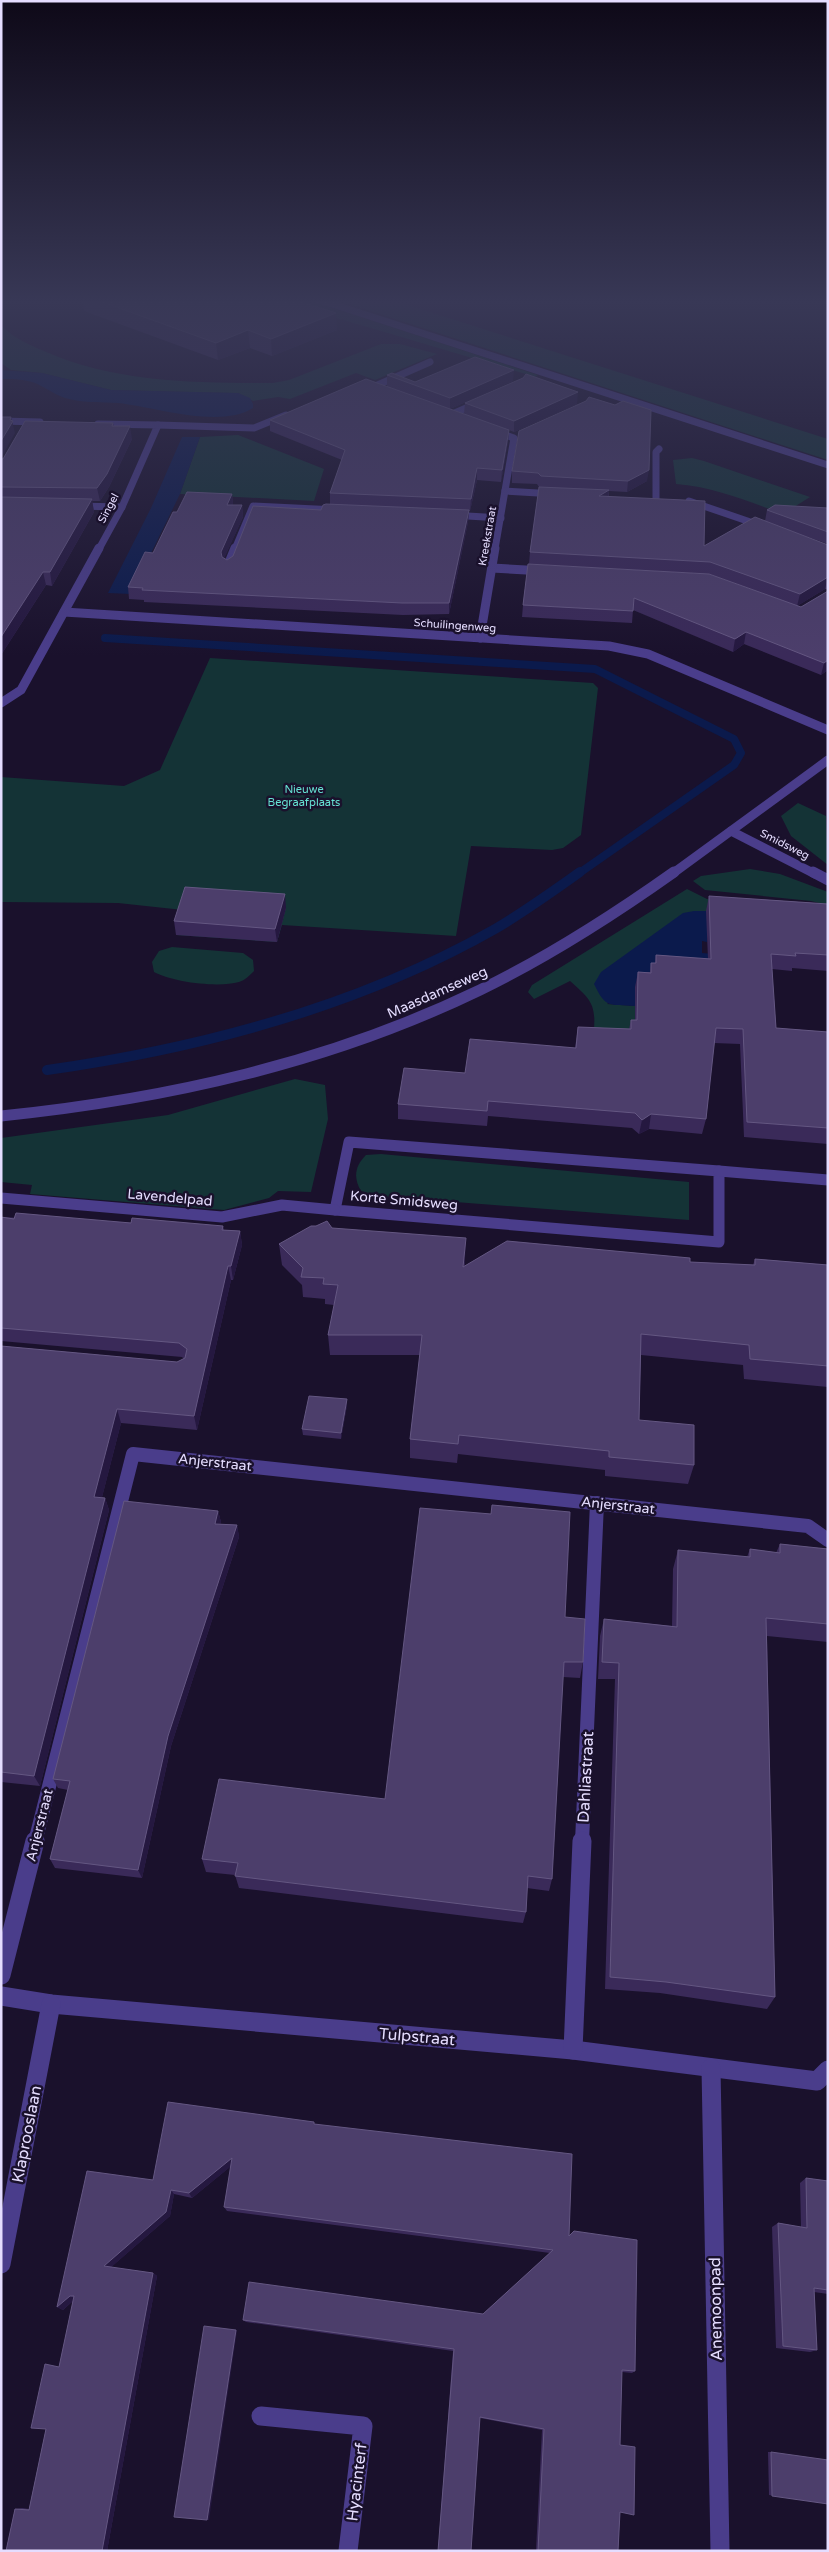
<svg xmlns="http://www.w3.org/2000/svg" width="829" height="2552" font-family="'Varela Round',sans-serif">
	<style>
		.green { fill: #143336 }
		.water { fill: #0b1a4c }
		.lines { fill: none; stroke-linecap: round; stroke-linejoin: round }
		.stream-far1 { stroke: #0b1a4c; stroke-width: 8 }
		.stream { stroke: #0b1a4c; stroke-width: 10 }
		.minor-far4 { stroke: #4a3d8b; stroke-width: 7 }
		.minor-far3 { stroke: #4a3d8b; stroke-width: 9 }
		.minor-far2 { stroke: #4a3d8b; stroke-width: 11 }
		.minor-far1 { stroke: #4a3d8b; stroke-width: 14 }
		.minor { stroke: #4a3d8b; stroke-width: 19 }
		.wall { fill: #3a2a59 }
		.shaded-wall { fill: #251840 }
		.building { fill: #4c3e6b; stroke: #645782 }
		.labels { text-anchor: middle; stroke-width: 5; stroke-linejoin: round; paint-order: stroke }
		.far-street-label { font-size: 11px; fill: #e5ddff; stroke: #1a112c }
		.far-park-label { font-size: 11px; fill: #66e2d3; stroke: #1a112c }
		.street-label { font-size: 14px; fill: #e5ddff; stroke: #1a112c }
		.near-street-label { font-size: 16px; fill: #e5ddff; stroke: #1a112c }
	</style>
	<rect width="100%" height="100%" fill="#1a112c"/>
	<g class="green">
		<path d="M274,299H305L538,375L535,377C448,350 361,326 274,299Z"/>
		<path d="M334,299H389L828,439V460Z"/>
		<path d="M1,325C12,337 29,345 44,351C116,383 195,383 273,383L289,380L381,344H400L437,354L375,380L356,373L290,399L278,397L253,401L238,393H231L111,390L42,373L11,370L1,363Z"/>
		<path d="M238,435L324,469L314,501L180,494L200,437Z"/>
		<path d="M692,458L704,461L810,497L783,514C748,501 714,487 676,484L673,460Z"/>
		<path d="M210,658L593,683L598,688L581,835L563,848L552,850L471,846L456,936L282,925L277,942L176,935L183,910L118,903L1,902V777L124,786L160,770Z"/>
		<path d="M798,803L826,816L828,865L791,836L781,816Z"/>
		<path d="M750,869L780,874L828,892V905L811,901L705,890L693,881L701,876Z"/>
		<path d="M687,889L707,899L804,907L707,911L607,1004L635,1006V1018L748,1041L594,1029C596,1003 589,998 570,981L534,999L528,992L532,985Z"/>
		<path d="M172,947L243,953L253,960L254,971C249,976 245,980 239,982C218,988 172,982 154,972L152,962L159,951Z"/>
		<path d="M295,1079L325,1085L328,1119L311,1192L278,1191L269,1198L224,1210L30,1194L32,1185L1,1182V1138L168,1115Z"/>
		<path d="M381,1154L689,1182V1220L378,1196L361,1191C353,1177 355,1166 366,1155Z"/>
	</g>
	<g class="water">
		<path d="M1,370L42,373L111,390L238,393L250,398L253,404V408C220,429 155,407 118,403C102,402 85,403 69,399C56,396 47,388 35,383C24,379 13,379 1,379Z"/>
		<path d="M182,437H200L180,494L131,594L108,593L151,508Z"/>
		<path d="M694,911H707V942L702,941V953L714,954V974L635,987V1006C609,1004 606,1009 594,984L601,972L683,913Z"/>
	</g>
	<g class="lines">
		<path class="stream-far1" d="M105,638L595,669L734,739L741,753L734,765L578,874"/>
		<path class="stream" d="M47,1070C202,1048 358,1007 495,929C524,912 552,892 580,872"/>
		<g class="minor-far4">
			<path d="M317,299L828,465"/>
			<path d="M382,390L373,387L430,362"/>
			<path d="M450,415L480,402"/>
			<path d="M1,421L40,422"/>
			<path d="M98,424L158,425L122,507L99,549"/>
			<path d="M158,425L254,428L286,415"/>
			<path d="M493,431L514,438L495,549"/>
			<path d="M505,491L555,494"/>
			<path d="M656,499V452L659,449"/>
			<path d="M689,501L762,526"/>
			<path d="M76,506L122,507"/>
			<path d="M451,515L501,518"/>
			<path d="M235,549L253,506L336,510"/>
		</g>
		<g class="minor-far3">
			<path d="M228,565L235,548"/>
			<path d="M492,568L544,571"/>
			<path d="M64,612L609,646L648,654L828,730"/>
			<path d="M480,638L495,548"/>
			<path d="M1,703L21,690L99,548"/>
			<path d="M731,831L815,874"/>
			<path d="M672,874L828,760"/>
		</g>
		<g class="minor-far2">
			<path d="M813,872L828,880"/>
			<path d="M1,1116C167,1099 329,1063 480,990C548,957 612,916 674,872"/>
			<path d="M349,1142L719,1171V1242L335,1210Z"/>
			<path d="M719,1171L828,1180"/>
			<path d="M1,1198L222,1217L282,1205L335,1210"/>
		</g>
		<g class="minor-far1">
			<path d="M35,1842L133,1454L808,1526L828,1540"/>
			<path d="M582,1842L597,1503"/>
		</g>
		<g class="minor">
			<path d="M1,1975L35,1841"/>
			<path d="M1,1996L51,2004L573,2050L817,2081L828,2070"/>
			<path d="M573,2050L582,1841"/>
			<path d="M711,2068L720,2551"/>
			<path d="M1,2264L51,2004"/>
			<path d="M261,2416L363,2426L348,2551"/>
		</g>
	</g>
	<g class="wall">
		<path d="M83,299H293L337,330L272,356L250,348L218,360L84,311Z"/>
		<path d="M387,375L415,382L513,381L450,409L464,414L465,403L577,404L514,432L509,430L508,441L501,482L477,480L470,511H469L468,522L449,614L403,615L144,602V600L129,599L128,587L153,553L177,512L232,494L233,505H242L243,517L224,558L227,560L321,510L330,504V493L342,460L270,431V420L387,387Z"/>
		<path d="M113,423L114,426L132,439L109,487L100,501H92L94,512L52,586L46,585L1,655V459Z"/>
		<path d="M512,471L647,481L627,492L609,491V496L704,546L765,521L767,510L828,508V544L802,535L828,545V589H825L797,606L801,607L828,591V670L821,675L744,644L733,652L633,610L632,623L522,617L523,605L528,564L781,600L709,574L529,564L530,552L539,487L537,484L512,483Z"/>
		<path d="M709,896L828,904V971L792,968V971L772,969L776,1028L828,1032V1144L744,1137L740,1044L714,1043L706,1119L702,1134L649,1129L639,1134L632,1128L488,1116L487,1126L398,1119V1104L465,1073L575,1048L578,1027L629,1029L631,1020H635V987L638,972H650L651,963H655L656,955L708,959L706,911Z"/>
		<path d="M286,908L277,942L176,935L174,921Z"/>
		<path d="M1,1217L131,1223L223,1226L224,1230L240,1231L242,1245L233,1280H231L197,1430L121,1423L102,1497L105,1498L109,1510L40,1786L1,1782V1346L177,1362L184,1359L182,1357L1,1341Z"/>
		<path d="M332,1228L465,1259V1266L690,1262L753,1265L755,1259L828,1265V1387L744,1379L743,1365L641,1355L639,1420L694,1465L688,1484L605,1476V1470L458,1454L457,1463L410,1458V1439L420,1355H330L328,1335L334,1305L325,1304V1299L303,1297L302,1285L282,1265L279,1244Z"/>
		<path d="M347,1405L341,1439L303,1435L302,1429Z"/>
		<path d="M218,1511L221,1522L220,1524L237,1525L239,1537L171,1746L142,1878L55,1868L50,1859L68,1790L58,1788L53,1779Z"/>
		<path d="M780,1544L828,1549V1642L767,1636L775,1997L767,2009L660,1993L605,1989L615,1679H598L600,1636L604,1619L672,1626L673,1569L678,1550L747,1557L750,1549L776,1553Z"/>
		<path d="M565,1617L583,1662L580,1678L563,1677L552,1879L549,1891L527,1888L526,1912L523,1923L239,1888L235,1875L206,1872L202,1859L385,1799Z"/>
		<path d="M315,2124L569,2236L635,2371L632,2373L622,2372L620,2445V2512L618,2551H536L542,2430L480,2418L471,2551H438L453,2351L246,2322L243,2320L483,2314L550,2253L227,2211L224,2207L231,2166L192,2198L174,2194L170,2216L111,2267L153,2273L157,2276L107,2551H6L15,2509L22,2508L29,2509L73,2301L63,2310L57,2307L153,2180Z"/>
		<path d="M806,2178L828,2181V2294L814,2292L817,2350L810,2352L776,2348L772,2227L778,2223L801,2227L800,2183Z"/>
		<path d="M768,2452H771L828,2504L769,2495Z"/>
	</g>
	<g class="shaded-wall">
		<path d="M336,313L337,330L272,356L271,339Z"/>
		<path d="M248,330L250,348L218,360L216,343Z"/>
		<path d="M514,370L513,381L450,409V398Z"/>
		<path d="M578,392L577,404L514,432V421Z"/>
		<path d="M11,417L15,433L1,458V441Z"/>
		<path d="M130,426L132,439L109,487L100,501L97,488Z"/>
		<path d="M509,430L508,441L501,482L502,470Z"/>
		<path d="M477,468V480L470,511L471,499Z"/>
		<path d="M649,470L647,481L627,492L628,481Z"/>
		<path d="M609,490L608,502L599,496Z"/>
		<path d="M232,494L233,505H227Z"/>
		<path d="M92,499L94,512L52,586L50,572Z"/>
		<path d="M242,505L243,517L222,563L221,552Z"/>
		<path d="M469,510L468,522L449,614V603Z"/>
		<path d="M43,572L46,585L1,655V637Z"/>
		<path d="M828,577L825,589L797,606L800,594Z"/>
		<path d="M746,632L744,644L733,652L735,639Z"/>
		<path d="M828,660V670L821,675L824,663Z"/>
		<path d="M285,894L286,908L277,942L275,929Z"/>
		<path d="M651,1114L649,1129L639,1134L642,1120Z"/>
		<path d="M240,1231L242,1245L233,1280L231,1266Z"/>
		<path d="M466,1238L465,1259L462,1287L463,1267Z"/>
		<path d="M228,1266L231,1280L197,1430L194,1416Z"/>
		<path d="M347,1399V1405L341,1439V1433Z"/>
		<path d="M117,1409L121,1423L99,1509L94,1497Z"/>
		<path d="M105,1498L109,1510L40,1786L34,1776Z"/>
		<path d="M218,1511L221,1522L218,1535L215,1524Z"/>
		<path d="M237,1525L239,1537L171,1746L142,1878L138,1870L168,1736Z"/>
		<path d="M232,2158L235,2163L192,2198L189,2193Z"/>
		<path d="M171,2190L174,2194L170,2216L109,2269L104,2266Z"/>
		<path d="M153,2273L157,2276L107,2551H102Z"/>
		<path d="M70,2296L76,2298L63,2310L57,2307Z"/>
		<path d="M236,2330L237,2331L209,2520H207Z"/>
	</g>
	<g class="building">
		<path d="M94,299H293L336,313L271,339L248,330L216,343Z"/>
		<path d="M475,357L514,370L450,398L387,375L392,373L415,382Z"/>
		<path d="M526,374L578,392L514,421L465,403L523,378Z"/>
		<path d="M366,379L509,430L502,470L477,468L471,499L330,493L345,450L270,420Z"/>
		<path d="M589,397L615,405L623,401L651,410L649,470L628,481L541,476L538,473L512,471L519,431L586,401Z"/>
		<path d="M1,417H11L10,420L13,421L1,441Z"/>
		<path d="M25,421L113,423L112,426H130L107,474L97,488L1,487V459H3Z"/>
		<path d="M539,487L609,490L599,496L705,501L704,546L755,517L828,545V577L800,594L710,562L530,552Z"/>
		<path d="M187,492L232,494L227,505H242L221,552L222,557L227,560L233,556L253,506L321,510L323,505L326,504L469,510L449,603H402L142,590L143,588L128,587L145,552L153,553L173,512H177Z"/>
		<path d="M1,497L92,499L50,572H43L1,637Z"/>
		<path d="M775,505L828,508V532L767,510Z"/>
		<path d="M528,564L709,574L801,607L828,591V660L824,663L746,632L735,639L634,598L633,611L523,605Z"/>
		<path d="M185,887L285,894L275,929L174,921Z"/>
		<path d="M709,896L828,904V955L795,953L796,956L771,954L776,1028L828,1032V1128L747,1122L743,1029L716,1028L706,1119L651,1114L642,1120L635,1113L488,1101L487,1111L398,1104L404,1068L465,1073L470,1039L576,1048L578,1027L631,1029V1020H637L638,972L651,973V963H656V955L711,959Z"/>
		<path d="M16,1213L131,1223L132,1218L223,1226L222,1230L240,1231L231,1266H228L194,1416L117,1409L94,1497L105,1498L34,1776L1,1772V1346L177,1362L185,1358L187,1349L179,1343L1,1328V1217L14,1219Z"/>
		<path d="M327,1221L332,1228L466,1238L463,1267L507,1241L690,1258V1262L755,1265V1259L828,1265V1366L750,1359L749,1345L641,1334L639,1420L694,1425V1465L609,1457V1451L459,1435L458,1444L410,1439L422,1335H328L338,1285L323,1284L324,1278L301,1277L303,1268L279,1244L311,1226H316Z"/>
		<path d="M309,1396L347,1399L341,1433L302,1429Z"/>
		<path d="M124,1501L218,1511L215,1524L237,1525L168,1736L138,1870L50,1859L70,1781L53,1779Z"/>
		<path d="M492,1505L570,1512L565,1617L585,1619L583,1662H564L552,1879L528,1876L526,1912L235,1876L238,1863L202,1859L219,1779L385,1799L420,1508L491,1514Z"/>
		<path d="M780,1544L828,1549V1624L766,1618L775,1997L666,1982L610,1977L619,1663L602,1662L604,1619L677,1627L678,1550L750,1557V1549L780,1553Z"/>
		<path d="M168,2102L314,2122V2124L572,2154L569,2236L574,2231L637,2240L635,2371L622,2370L620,2445L635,2447L634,2515L620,2512L618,2551H538L544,2429L480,2417L471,2551H438L454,2349L243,2320L249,2282L483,2314L553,2250L224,2207L232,2158L189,2193L171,2190L166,2212L104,2266L153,2273L102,2551H6L15,2509L29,2510L46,2429L31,2428L45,2364L59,2367L74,2296H70L57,2307L87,2171L153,2180Z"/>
		<path d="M806,2178L828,2181V2290L814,2288L817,2350L783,2346L778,2223L807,2228Z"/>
		<path d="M204,2326L236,2330L207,2520L174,2517Z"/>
		<path d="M771,2452L828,2460V2504L772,2496Z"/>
	</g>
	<linearGradient id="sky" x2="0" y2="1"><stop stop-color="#0e0918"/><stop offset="0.46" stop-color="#383856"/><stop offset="1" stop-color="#383856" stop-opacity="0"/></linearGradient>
	<rect width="829" height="656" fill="url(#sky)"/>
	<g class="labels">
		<g class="far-street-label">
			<text transform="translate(108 508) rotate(-62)" y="4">Singel</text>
			<text transform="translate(487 536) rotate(-80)" y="4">Kreekstraat</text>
			<text transform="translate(455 625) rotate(4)" y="4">Schuilingenweg</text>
			<text transform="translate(785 844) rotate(27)" y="4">Smidsweg</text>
		</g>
		<g class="far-park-label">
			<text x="304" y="793">Nieuwe<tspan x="304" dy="13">Begraafplaats</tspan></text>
		</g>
		<g class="street-label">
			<text transform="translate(437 992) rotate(-24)" y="5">Maasdamseweg</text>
			<text transform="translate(170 1197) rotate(5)" y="5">Lavendelpad</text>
			<text transform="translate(404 1200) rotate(5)" y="5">Korte Smidsweg</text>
			<text transform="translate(215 1462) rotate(6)" y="5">Anjerstraat</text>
			<text transform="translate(618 1505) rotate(6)" y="5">Anjerstraat</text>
			<text transform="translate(39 1825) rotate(-76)" y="5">Anjerstraat</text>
		</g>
		<g class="near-street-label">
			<text transform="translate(585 1777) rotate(-87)" y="6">Dahliastraat</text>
			<text transform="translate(417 2036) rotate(5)" y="6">Tulpstraat</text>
			<text transform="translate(26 2134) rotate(-79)" y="6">Klaprooslaan</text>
			<text transform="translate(715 2309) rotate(-91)" y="6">Anemoonpad</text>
			<text transform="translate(356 2482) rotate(-83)" y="6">Hyacinterf</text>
		</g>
	</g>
	<rect width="829" height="2552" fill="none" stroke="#e5ddff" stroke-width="5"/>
</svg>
